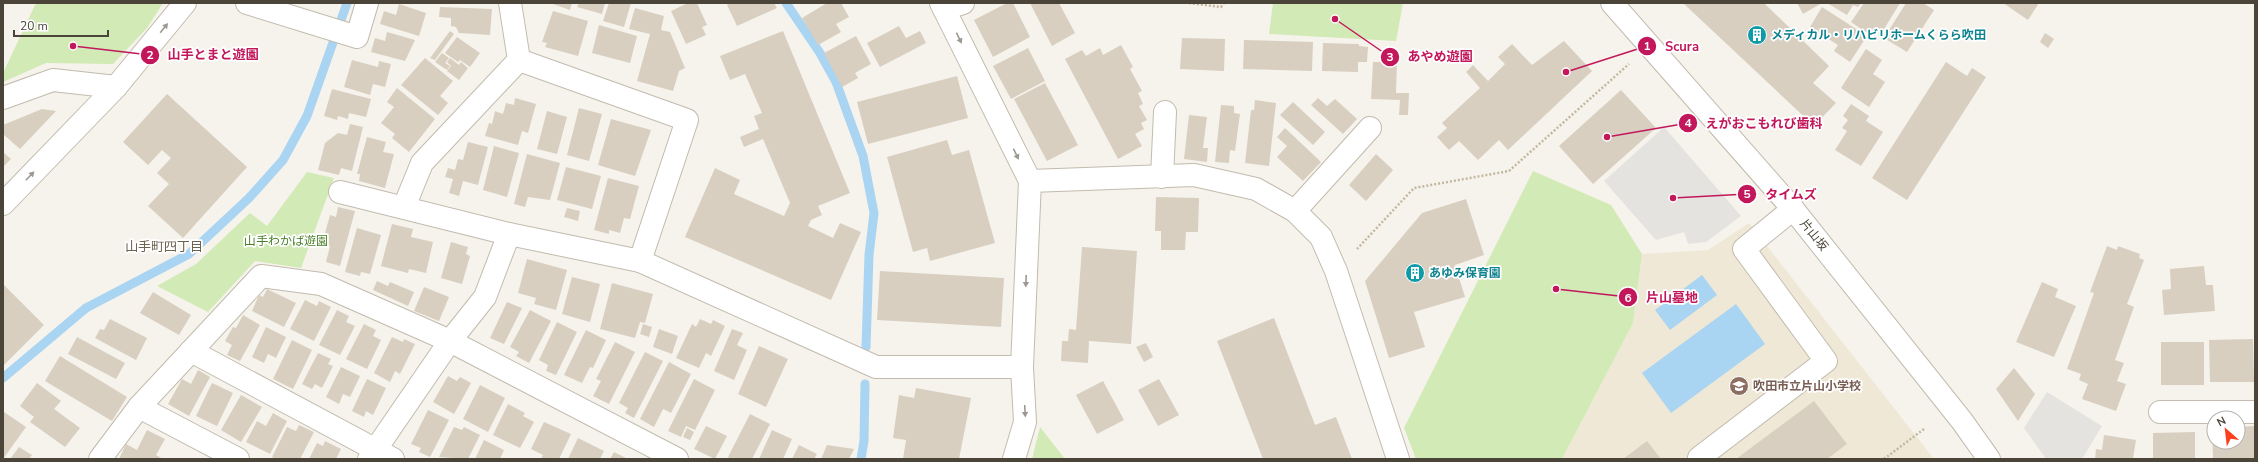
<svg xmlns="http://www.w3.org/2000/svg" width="2258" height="462" font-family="'Nunito Sans','Noto Sans JP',sans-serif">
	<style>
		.education { fill: #efe8d6 }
		.green { fill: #d2eab5 }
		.parking { fill: #e5e3e0 }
		.water { fill: #a9d4f2 }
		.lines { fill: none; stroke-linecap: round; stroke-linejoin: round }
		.stream { stroke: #a9d4f2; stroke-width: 9 }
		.building { fill: #d8cfc1 }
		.minor-casing { stroke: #c2bbae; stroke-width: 24 }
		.path { stroke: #c4b79f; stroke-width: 2.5; stroke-dasharray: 2 2; stroke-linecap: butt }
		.minor { stroke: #fff; stroke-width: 22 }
		.oneway { fill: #9c9892 }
		.labels { text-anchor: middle; stroke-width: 3.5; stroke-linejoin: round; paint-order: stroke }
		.culture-label { font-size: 12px; font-weight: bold; fill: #0d838f; stroke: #fff; text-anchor: start }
		.street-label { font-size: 12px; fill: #4b4439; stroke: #fff }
		.park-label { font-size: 12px; fill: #4a7f2a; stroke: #fff }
		.education-label { font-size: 12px; font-weight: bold; fill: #785e54; stroke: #fff; text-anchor: start }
		.neighbourhood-label { font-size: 13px; fill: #6e6250; stroke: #fff }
		.leader { fill: none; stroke: #c2185b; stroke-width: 1.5 }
		.callout-dot { fill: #c2185b; stroke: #fff; stroke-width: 1.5 }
		.mark-label { font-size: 12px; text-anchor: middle; font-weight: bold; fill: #fff }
		.callout-label { font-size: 13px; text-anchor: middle; font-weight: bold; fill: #c2185b; stroke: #fff; stroke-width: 3.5; stroke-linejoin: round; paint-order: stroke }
	</style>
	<rect width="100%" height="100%" fill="#f6f3ec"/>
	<path class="education" d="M1749,223L1934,459H1562L1633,323L1642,254L1708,250Z"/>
	<g class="green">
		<path d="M36,3H163L147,28L113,64L46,63L3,82V73Z"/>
		<path d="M1273,3H1403L1396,41L1269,34Z"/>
		<path d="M1533,171L1611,205L1642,254L1633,323L1562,459H1416L1404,428Z"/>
		<path d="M307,172L334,178L301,268L255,261L208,312L157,286L196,264L250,213L267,226Z"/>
		<path d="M1040,427L1065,459H1032Z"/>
	</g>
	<g class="parking">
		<path d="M1664,127L1741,216L1706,242L1688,244L1684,232L1656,240L1604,181Z"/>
		<path d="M2047,392L2102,426L2082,459H2046L2024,428Z"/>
	</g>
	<g class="water">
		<path d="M1702,275L1717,295L1670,330L1655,310Z"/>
		<path d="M1736,304L1765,344L1671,413L1642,373Z"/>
	</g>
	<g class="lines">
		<g class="stream">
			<path d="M786,3L820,53L836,82L863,156L874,213L869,255L866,347"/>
			<path d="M3,378L86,308L189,254L249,198L283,160L307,116L347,3"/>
			<path d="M861,459L864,441L865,384"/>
		</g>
	</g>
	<g class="building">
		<path d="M550,3H572L570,10Z"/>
		<path d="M579,3H605L602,14L577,7Z"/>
		<path d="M609,3H631L624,27L603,21Z"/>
		<path d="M688,3H697L707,25L702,27L706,35L686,44L671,11Z"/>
		<path d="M730,3H774L777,8L737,26L727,5Z"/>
		<path d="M827,3H841L849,17L836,24L841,32L818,45L802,18Z"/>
		<path d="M1007,3H1013L1030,37L993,57L974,20Z"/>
		<path d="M1030,3H1059L1075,33L1052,46Z"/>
		<path d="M1683,3H1764L1829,66L1813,83L1836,103L1814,126Z"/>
		<path d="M1797,3H1822L1803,14Z"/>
		<path d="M1827,3H1861L1858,7L1853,5L1847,15Z"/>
		<path d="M1864,3H1900L1881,34L1873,29L1870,35L1851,22Z"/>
		<path d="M1906,3H1923L1934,10L1907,52L1884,38Z"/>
		<path d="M2003,3H2039L2028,20Z"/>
		<path d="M399,4L426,13L419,36L380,24L384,11L396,15Z"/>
		<path d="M440,7L492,9L490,35L459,33L456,27L451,26V18L439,17Z"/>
		<path d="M1822,7L1867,36L1850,62L1834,51L1838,45L1810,27Z"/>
		<path d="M635,8L664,16L661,30L670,32L685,68L679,71L673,91L637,81L650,34L629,29Z"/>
		<path d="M553,11L588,21L578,56L545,47L547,43L542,42Z"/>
		<path d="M599,25L637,36L630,63L592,53Z"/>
		<path d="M899,26L906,38L920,31L926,43L880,67L867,43Z"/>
		<path d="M450,31L454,34L435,60L430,58Z"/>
		<path d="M783,31L850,193L818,206L822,215L811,220L808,226L833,238L840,223L861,232L831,300L685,237L715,168L740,180L734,194L784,216L790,203L763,139L744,147L740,137L759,129L754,116L762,113L745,74L730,80L720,56Z"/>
		<path d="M387,32L415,40L405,61L371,52L375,38L385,41Z"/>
		<path d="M2045,33L2054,39L2048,48L2040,42Z"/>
		<path d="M856,36L871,64L855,73L858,78L842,87L824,53Z"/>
		<path d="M457,37L480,53L470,67L460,60L458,62L445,53Z"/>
		<path d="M1182,38L1225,39L1224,71L1180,69Z"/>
		<path d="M1244,40L1313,42L1312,71L1243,69Z"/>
		<path d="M1564,41L1592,71L1508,150L1499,140L1478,160L1459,141L1449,150L1437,137L1447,128L1442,123L1480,88L1466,72L1473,65L1488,81L1505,64L1498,57L1512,44L1532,65Z"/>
		<path d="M1323,43L1359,44V46L1368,47L1367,62H1358V72L1322,71Z"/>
		<path d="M1121,45L1133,67L1130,69L1142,91L1138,93L1143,104L1139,106L1147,120L1141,123L1144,129L1135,134L1142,146L1118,159L1065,59L1082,50L1086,56L1100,48L1103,55Z"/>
		<path d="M1028,48L1045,81L1011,99L993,66Z"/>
		<path d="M1866,49L1882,60L1873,74L1885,82L1869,107L1841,88Z"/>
		<path d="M442,53L449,58L445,63L450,66L447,70L435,62Z"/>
		<path d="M425,58L453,81L440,96L448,103L438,115L401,85Z"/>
		<path d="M450,58L459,65L461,62L468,68L459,80L447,71L451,66L447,62Z"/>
		<path d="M352,60L378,67L379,61L391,64L385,87L373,84L370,95L344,87Z"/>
		<path d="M1373,62H1397L1396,93H1409L1408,115H1399L1400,100L1371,99Z"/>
		<path d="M1946,62L1967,76L1972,68L1986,77L1907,200L1872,178Z"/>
		<path d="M957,76L968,118L868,144L857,102Z"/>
		<path d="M1045,83L1078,145L1047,161L1014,99Z"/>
		<path d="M397,88L435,119L409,152L392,138L395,134L381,123L394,107L387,102Z"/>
		<path d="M332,89L371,99L366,117L349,113L348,119L338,116L337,120L324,116Z"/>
		<path d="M1621,90L1656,128L1593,184L1559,146Z"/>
		<path d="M167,94L247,167L183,238L148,206L169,184L157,173L171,158L162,150L148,165L123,142Z"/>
		<path d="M515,98L536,104L528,133L522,131L518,145L485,136L489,123L492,124L495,111L503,114L506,103L514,105Z"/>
		<path d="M1318,98L1327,106L1335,99L1357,119L1343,134L1311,105Z"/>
		<path d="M1255,100L1276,103L1269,166L1245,163L1251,110H1254Z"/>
		<path d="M1293,102L1325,132L1313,145L1280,115Z"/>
		<path d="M1851,104L1869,116L1866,121L1883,132L1861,166L1835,150L1847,131L1842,128L1848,120L1843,116Z"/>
		<path d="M1221,105L1234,106V113L1240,114L1235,151L1230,150L1229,163L1215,162Z"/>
		<path d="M579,108L602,114L589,161L567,155Z"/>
		<path d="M42,109L56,111L20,149L3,134V125Z"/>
		<path d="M547,111L567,117L557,154L537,149Z"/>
		<path d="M1189,115L1207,117L1203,148H1208L1207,162L1184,159Z"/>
		<path d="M611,119L651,130L635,176L598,165Z"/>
		<path d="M350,124L363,127L352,171L341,168L339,175L318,170L325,143L338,133L347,135Z"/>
		<path d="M1285,128L1321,162L1303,181L1277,157L1287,146L1277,137Z"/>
		<path d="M367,137L386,142L383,152L394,154L385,188L359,181L360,174H357Z"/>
		<path d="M947,140L952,155L969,150L995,243L930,261L927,248L913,252L887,157Z"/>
		<path d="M468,142L488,147L478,185L463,181L459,196L449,193L453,179L445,177L448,168L455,170L458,159L463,160Z"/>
		<path d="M494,146L519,153L507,197L483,190Z"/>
		<path d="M3,152L11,159L3,167Z"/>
		<path d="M527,154L560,163L550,200L528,197L525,207L514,204Z"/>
		<path d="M1376,154L1393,170L1366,201L1349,185Z"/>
		<path d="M566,167L601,176L592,209L557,200Z"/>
		<path d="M608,178L639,186L630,219L624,218L620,233L609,230V234L594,230Z"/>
		<path d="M1156,197L1199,198L1198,232H1186L1185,250H1161V231H1155Z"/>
		<path d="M1466,199L1484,255L1455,265L1465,297L1414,312L1425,347L1389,358L1365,281L1422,213Z"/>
		<path d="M338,207L355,211L340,266L326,262L330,246L322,244L330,215L336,217Z"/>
		<path d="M567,208L580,211L578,221L564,217Z"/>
		<path d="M392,224L413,229L411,237L433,242L426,273L409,269L408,273L381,266Z"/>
		<path d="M357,228L381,235L370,274L361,272L360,276L345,272Z"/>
		<path d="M451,242L468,247L466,254L470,256L462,284L441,278Z"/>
		<path d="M2107,246L2117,250L2118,246L2140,254L2139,258L2144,260L2127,304L2134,307L2115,360L2124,363L2117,381L2126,384L2116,411L2082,399L2088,384L2079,380L2081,374L2067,369L2094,293L2090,292Z"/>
		<path d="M1082,247L1137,251L1131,344L1089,341L1088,363L1061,361L1062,341H1068L1069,329L1076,330Z"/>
		<path d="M527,259L567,270L556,310L534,304L536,298L518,293Z"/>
		<path d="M2204,266L2206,285H2213L2215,311L2164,315L2162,290L2171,289L2170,269Z"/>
		<path d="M880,271L1004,278L1001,327L877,320Z"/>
		<path d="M572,277L600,284L590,322L562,314Z"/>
		<path d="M377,281L388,286L390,282L414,292L408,306L373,290Z"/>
		<path d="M2042,282L2058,289L2055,297L2076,306L2054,357L2016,342Z"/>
		<path d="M612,283L653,294L645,323L640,322L635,338L600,329Z"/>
		<path d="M3,284L44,325L3,366Z"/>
		<path d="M424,287L449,297L439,321L414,311Z"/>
		<path d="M267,289L296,303L284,327L252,311L259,295L263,297Z"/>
		<path d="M153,292L191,315L179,335L140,313Z"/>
		<path d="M305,300L317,306L319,301L331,307L314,341L290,329Z"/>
		<path d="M507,302L522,308L504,344L490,338Z"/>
		<path d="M337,310L349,316L346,322L355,326L340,355L319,345Z"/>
		<path d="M530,310L551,321L529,363L516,356L519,352L510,347Z"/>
		<path d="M243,315L260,325L240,361L227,355L232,345L225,341L233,327L236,328Z"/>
		<path d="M1274,318L1315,425L1336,417L1352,459H1263L1217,341Z"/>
		<path d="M110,319L147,338L136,360L95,338L100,329L104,330Z"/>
		<path d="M700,319L711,324L713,320L725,326L711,356L706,353L699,368L676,358L692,324L696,327Z"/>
		<path d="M557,322L577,332L556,375L546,371L548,365L539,360Z"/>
		<path d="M364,324L376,330L373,336L381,340L367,369L346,359Z"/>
		<path d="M643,324L652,327L649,337L640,334Z"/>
		<path d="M266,327L286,337L276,358L268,354L264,363L252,357Z"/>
		<path d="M659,329L678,336L672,354L653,347Z"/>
		<path d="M732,329L743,333L737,345L747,350L734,380L714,371Z"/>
		<path d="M586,330L606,340L593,368L590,367L582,383L564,375Z"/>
		<path d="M77,337L125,363L116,379L68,354Z"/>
		<path d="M392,337L403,342L404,339L415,344L400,374L395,371L390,382L374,373Z"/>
		<path d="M2253,339L2254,382H2210L2209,340Z"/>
		<path d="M292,340L312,350L293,389L273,379Z"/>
		<path d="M615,342L635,352L609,404L593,396L601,381L596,379Z"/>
		<rect x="2161" y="342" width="43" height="43"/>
		<path d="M1146,343L1153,357L1144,362L1136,347Z"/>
		<path d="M759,346L788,359L766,407L738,394Z"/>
		<path d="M645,352L663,361L634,418L625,413L628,408L619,403Z"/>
		<path d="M318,353L331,359L328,364L333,366L322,388L315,384L312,389L302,384Z"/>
		<path d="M60,356L127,397L112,421L45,381Z"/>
		<path d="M669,362L691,374L671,413L663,409L654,427L640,419Z"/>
		<path d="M341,367L360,376L350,397L343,394L339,404L326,397Z"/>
		<path d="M2014,368L2035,394L2018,421L1996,389Z"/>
		<path d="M198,370L210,377L189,416L168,404L182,379L191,384Z"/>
		<path d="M448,376L457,381L460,377L471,383L454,414L433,402Z"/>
		<path d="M367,379L386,388L373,415L366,411L364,417L352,411Z"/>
		<path d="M694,379L715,390L695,430L686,426L681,437L668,431Z"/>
		<path d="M1159,379L1179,415L1158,426L1138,390Z"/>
		<path d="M1103,381L1124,420L1097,434L1076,395Z"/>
		<path d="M37,383L61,401L54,409L80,428L65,447L30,422L34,417L20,406Z"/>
		<path d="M212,383L233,393L217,426L196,416Z"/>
		<path d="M480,385L505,398L488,432L463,419Z"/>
		<path d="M916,388L971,398L959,459H903L906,440L893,438L899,395L914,398Z"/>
		<path d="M241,395L262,407L241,442L221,430Z"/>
		<path d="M1814,401L1847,444L1827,459H1736Z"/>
		<path d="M508,404L525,413L523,416L534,422L520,448L493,435Z"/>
		<path d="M428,410L449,420L430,457L419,452L421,448L411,444Z"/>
		<path d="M4,412L26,427L3,459V414Z"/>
		<path d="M273,413L287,421L270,454L246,442L257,421L266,426Z"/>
		<path d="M750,414L770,424L752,459H731L728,457Z"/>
		<path d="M544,422L571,434L559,459H541L543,455L531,449Z"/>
		<path d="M299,425L314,432L300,459H276L272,457L287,427L296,431Z"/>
		<path d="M706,426L727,436L715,459L694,449Z"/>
		<path d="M2255,426V459H2213L2212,427H2214V442H2238V427Z"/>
		<path d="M454,427L462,430L464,427L480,435L468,459L439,457Z"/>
		<path d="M687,428L694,432L690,440L683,437Z"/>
		<path d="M147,430L165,439L156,455L163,459H119L126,444L137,450Z"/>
		<path d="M772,430L792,439L783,459H759Z"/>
		<path d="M2195,432V459H2153V433Z"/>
		<path d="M2104,435L2136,440L2133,459H2095L2096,449L2102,450Z"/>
		<path d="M578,438L604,451L600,459H568Z"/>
		<path d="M484,440L504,450L500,459H475Z"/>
		<path d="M325,441L341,449L336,459H309L317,443L323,446Z"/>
		<path d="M1647,441L1661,459H1623Z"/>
		<path d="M799,445L817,454L814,459H792Z"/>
		<path d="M827,445L854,449L849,459H821Z"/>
		<path d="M19,447L32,455L29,459H10Z"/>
		<path d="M614,452L628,459H610Z"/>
	</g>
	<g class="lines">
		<g class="minor-casing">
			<g id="minor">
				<path d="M247,3L357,37L367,3"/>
				<path d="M941,3L1030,181L1022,367L1025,422L1014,459"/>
				<path d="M1612,3L1793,209L1962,421L1989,459"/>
				<path d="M944,9L963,3"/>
				<path d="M519,60L687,120L640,261"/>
				<path d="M3,98L53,80L116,87"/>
				<path d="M1162,177L1165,112"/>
				<path d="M1030,181L1194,175L1256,189L1295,211L1321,237L1336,271L1398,459"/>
				<path d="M340,192L509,234L640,261L876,367H1022"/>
				<path d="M3,204L116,87L185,3"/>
				<path d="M404,207L422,163L519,60L510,3"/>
				<path d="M1295,211L1370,128"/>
				<path d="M191,351L393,459"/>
				<path d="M139,407L238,459"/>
				<path d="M2160,412H2255"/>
				<path d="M1699,458L1826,361L1744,249L1793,209"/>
				<path d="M100,459L139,407L261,276L321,284L450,341L677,459"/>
				<path d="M369,459L450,341L485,297L509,234"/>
			</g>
		</g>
		<g class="path">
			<path d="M1189,3L1221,7L1224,3"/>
			<path d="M1357,249L1414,188L1509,171L1629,64"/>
			<path d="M1884,459L1924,429"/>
		</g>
		<use href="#minor" class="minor"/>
	</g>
	<defs><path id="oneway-solid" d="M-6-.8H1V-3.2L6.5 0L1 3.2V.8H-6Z"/></defs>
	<g class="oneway">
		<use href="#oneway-solid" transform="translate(164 28) rotate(-51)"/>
		<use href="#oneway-solid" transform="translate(959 38) rotate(64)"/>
		<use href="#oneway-solid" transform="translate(1016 154) rotate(64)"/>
		<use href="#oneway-solid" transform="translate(30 176) rotate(-46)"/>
		<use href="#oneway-solid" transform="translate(1026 281) rotate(92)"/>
		<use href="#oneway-solid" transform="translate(1025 411) rotate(87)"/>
	</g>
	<defs>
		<g id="building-disc" transform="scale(1)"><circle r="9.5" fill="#0f9aa8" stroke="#fff"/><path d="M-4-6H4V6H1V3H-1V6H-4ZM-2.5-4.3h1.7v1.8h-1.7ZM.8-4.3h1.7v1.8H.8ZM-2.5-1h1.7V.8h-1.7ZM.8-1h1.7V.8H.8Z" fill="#fff"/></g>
		<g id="school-disc" transform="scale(1)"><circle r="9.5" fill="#8d6e63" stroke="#fff"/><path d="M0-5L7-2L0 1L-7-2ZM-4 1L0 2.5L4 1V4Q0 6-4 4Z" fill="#fff"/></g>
	</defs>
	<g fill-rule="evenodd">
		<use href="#building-disc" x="1757" y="35"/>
		<use href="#building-disc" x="1415" y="273"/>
		<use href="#school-disc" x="1739" y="386"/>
	</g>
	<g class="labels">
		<g class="culture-label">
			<text x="1771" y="39">メディカル・リハビリホームくらら吹田</text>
			<text x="1429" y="277">あゆみ保育園</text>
		</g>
		<g class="street-label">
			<text transform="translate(1814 235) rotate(51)" y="4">片山坂</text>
		</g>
		<g class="park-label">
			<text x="286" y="245">山手わかば遊園</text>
		</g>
		<g class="education-label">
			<text x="1753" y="390">吹田市立片山小学校</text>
		</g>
		<g class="neighbourhood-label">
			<text x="164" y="251">山手町四丁目</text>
		</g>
	</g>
	<path class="leader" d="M1566 72L1647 46M73 46L150 55M1335 19L1390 57M1607 137L1688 123M1673 198L1747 194M1556 289L1628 297"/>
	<g class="callout-dot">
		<circle cx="1566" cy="72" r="4"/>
		<circle cx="73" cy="46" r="4"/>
		<circle cx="1335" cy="19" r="4"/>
		<circle cx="1607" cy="137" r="4"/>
		<circle cx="1673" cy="198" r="4"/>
		<circle cx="1556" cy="289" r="4"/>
		<circle cx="1647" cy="46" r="10"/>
		<circle cx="150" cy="55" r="10"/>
		<circle cx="1390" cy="57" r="10"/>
		<circle cx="1688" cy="123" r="10"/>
		<circle cx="1747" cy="194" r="10"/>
		<circle cx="1628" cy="297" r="10"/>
	</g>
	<g class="mark-label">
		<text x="1647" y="50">1</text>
		<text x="150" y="59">2</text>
		<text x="1390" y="61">3</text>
		<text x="1688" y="127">4</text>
		<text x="1747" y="198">5</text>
		<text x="1628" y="302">6</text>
	</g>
	<g class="callout-label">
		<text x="1682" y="51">Scura</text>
		<text x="213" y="59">山手とまと遊園</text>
		<text x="1440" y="61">あやめ遊園</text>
		<text x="1764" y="128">えがおこもれび歯科</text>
		<text x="1791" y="199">タイムズ</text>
		<text x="1672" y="302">片山墓地</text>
	</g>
	<rect width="2258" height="462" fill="none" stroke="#4b4439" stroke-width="8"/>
	<g transform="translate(2226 430) rotate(332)"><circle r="19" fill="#ffffff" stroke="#b7b4b0"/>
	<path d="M0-3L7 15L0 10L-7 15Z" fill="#fc3f1d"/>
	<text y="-6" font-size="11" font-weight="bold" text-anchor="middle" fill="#4b4439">N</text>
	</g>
	<path d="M14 30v6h94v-6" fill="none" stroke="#4b4439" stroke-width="2"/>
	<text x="20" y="30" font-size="12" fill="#4b4439" stroke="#ffffff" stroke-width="3" paint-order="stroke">20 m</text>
</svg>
